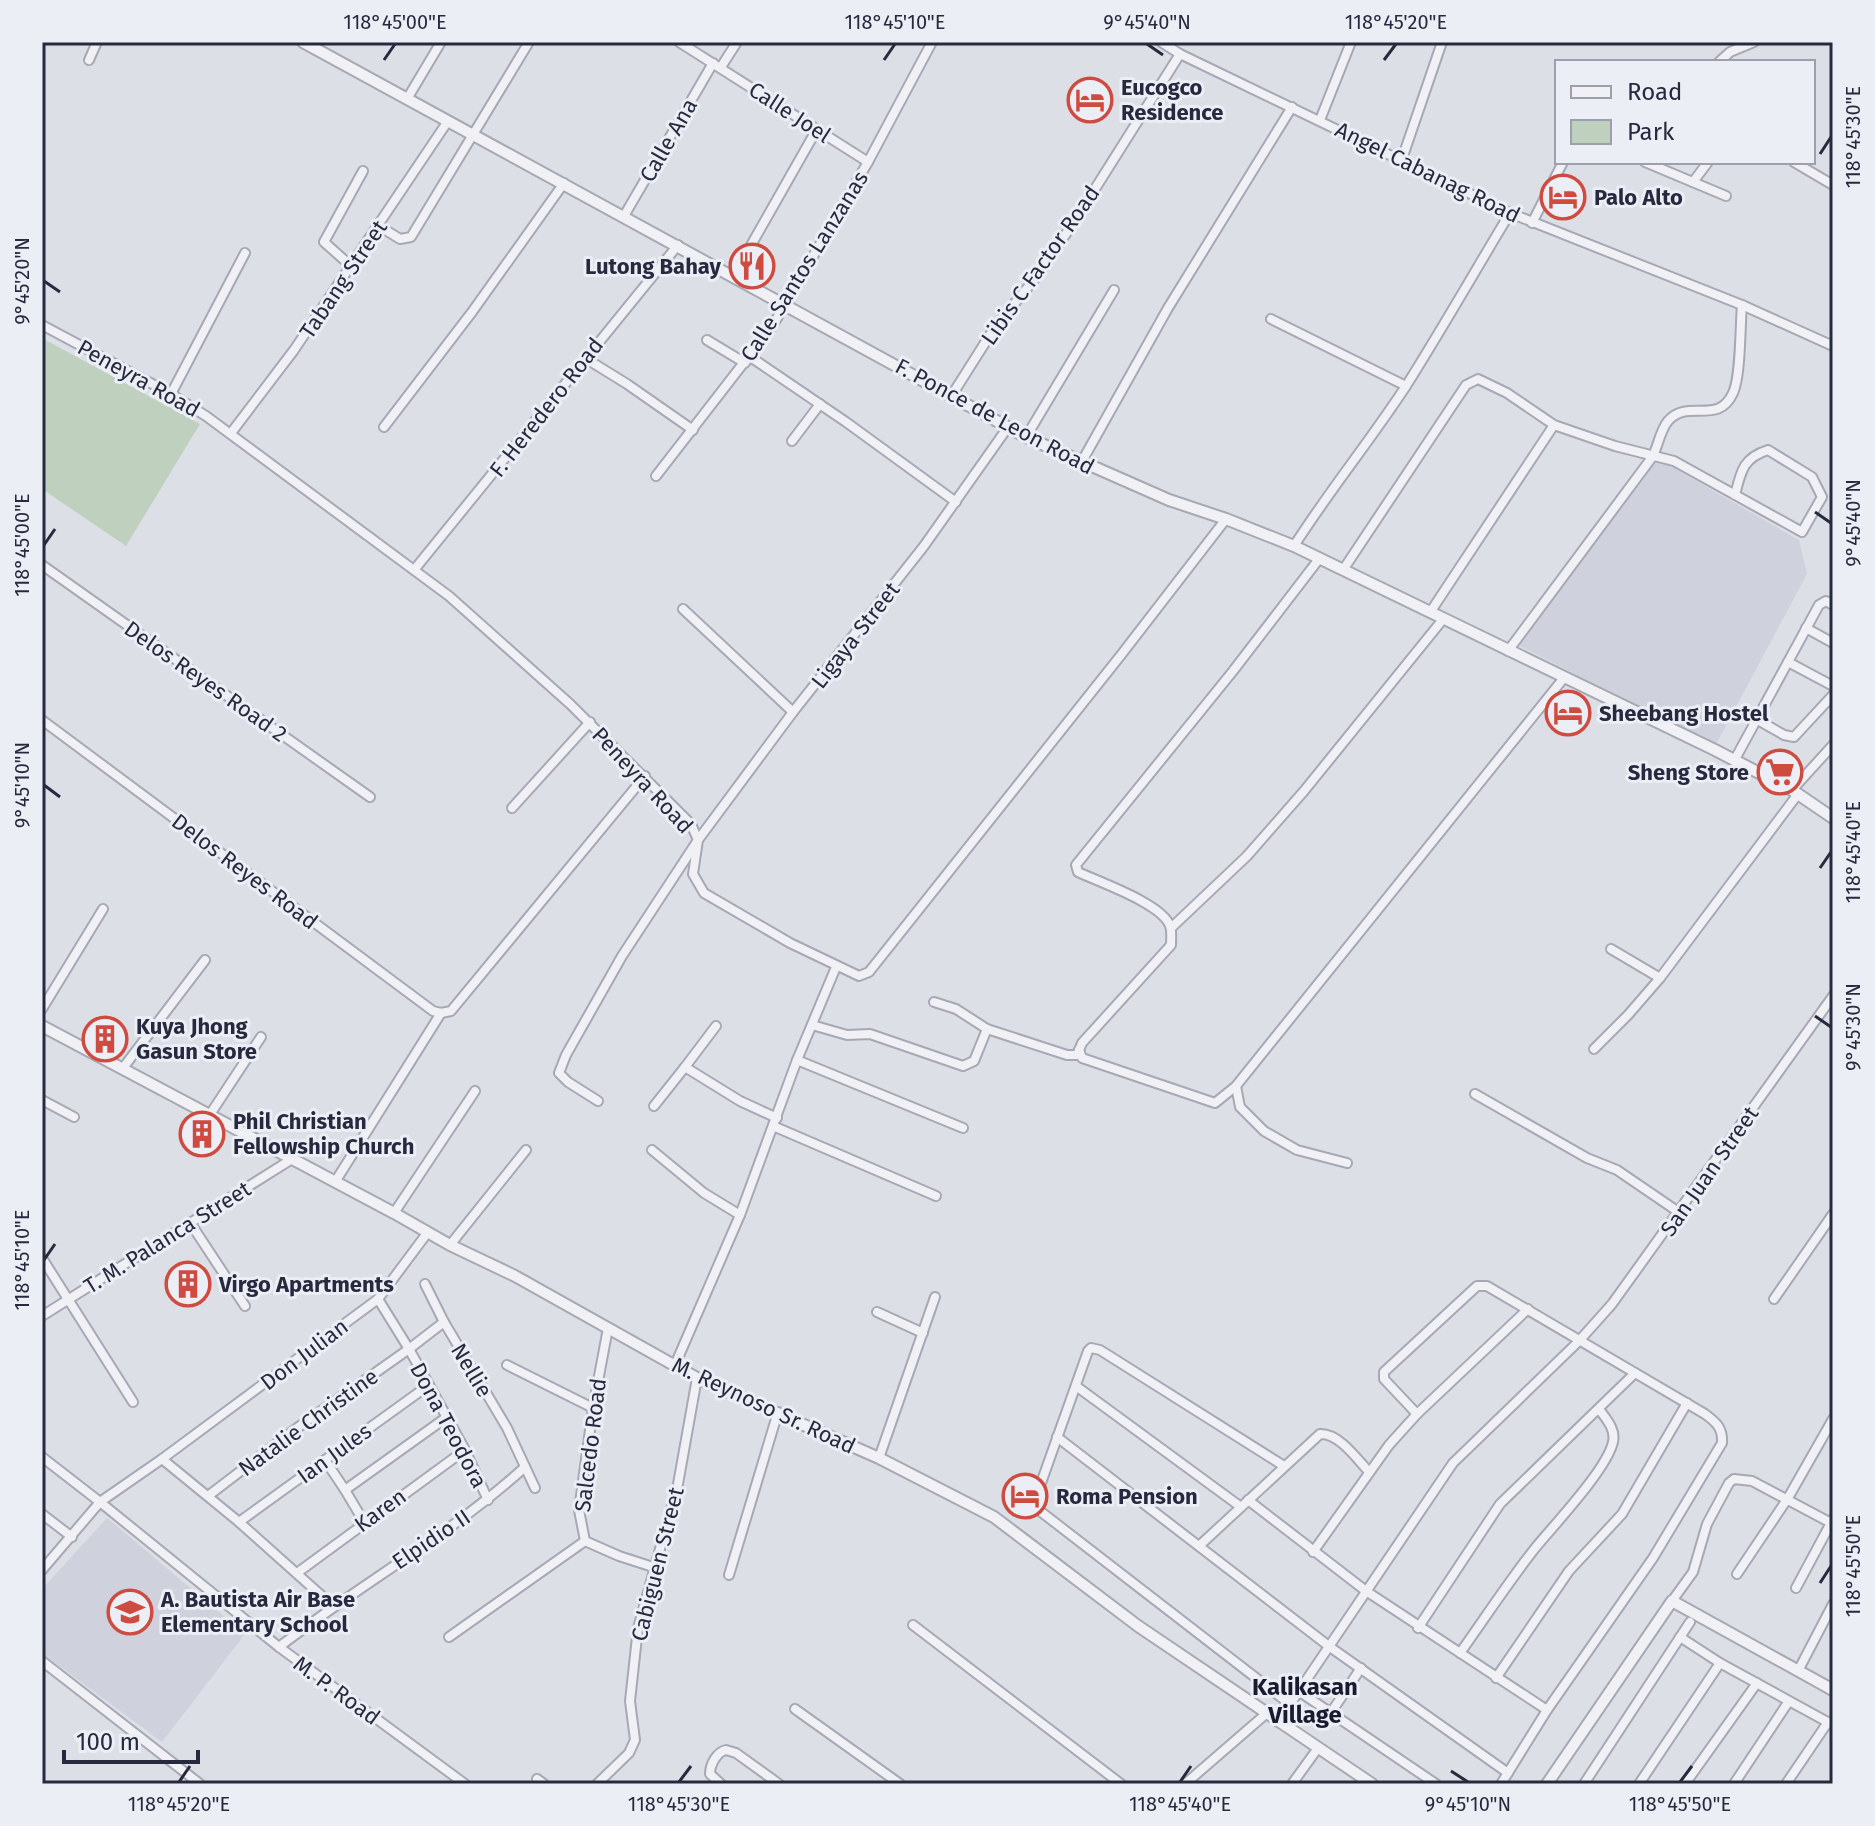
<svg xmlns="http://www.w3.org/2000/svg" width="1875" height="1826" font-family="'Fira Sans',sans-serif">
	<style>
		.built { fill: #cfd1dc }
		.green { fill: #bfd1be }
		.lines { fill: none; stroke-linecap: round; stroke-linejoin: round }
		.minor-casing { stroke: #a6a9b4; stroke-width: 12 }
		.tertiary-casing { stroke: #a6a9b4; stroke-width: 14 }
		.minor { stroke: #f0f0f5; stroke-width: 8 }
		.tertiary { stroke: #f0f0f5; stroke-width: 10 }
		.ticks { fill: none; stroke: #272a3e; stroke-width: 3 }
		.labels { text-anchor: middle; stroke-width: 6; stroke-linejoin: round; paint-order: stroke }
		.poi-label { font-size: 22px; font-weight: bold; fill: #272a3e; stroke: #eceef5; text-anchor: start }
		.street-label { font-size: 22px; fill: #272a3e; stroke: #eceef5 }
		.neighbourhood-label { font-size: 24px; font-weight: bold; fill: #191b2e; stroke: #eceef5 }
		.neatline { fill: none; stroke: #272a3e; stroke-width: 3 }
		.ticks-label { font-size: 20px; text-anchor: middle; fill: #272a3e }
	</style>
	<rect width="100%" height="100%" fill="#dddfe7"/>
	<g class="built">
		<path d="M1653,456L1799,540L1807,574L1715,746L1514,643Z"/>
		<path d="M107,1518L245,1634L162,1742L42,1653V1589Z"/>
	</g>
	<path class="green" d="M42,338L200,424L126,546L42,489Z"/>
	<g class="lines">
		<g class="minor-casing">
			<g id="minor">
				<path d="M679,42L868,162"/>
				<path d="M1161,42L1180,54L1510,213L1742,305L1833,346"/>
				<path d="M89,60L97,42"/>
				<path d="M1719,62L1730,52L1754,42"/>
				<path d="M721,67L737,42"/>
				<path d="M407,99L441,42"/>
				<path d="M1320,120L1351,42"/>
				<path d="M1401,162L1442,42"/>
				<path d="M1645,162L1726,196"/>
				<path d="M1794,162L1833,185"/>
				<path d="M1693,182L1708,162"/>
				<path d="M624,216L713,63"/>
				<path d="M1532,223L1563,162"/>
				<path d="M379,226L400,239L411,237L529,42"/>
				<path d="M351,266L324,242L363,171"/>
				<path d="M733,277L817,129"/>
				<path d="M1271,319L1406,386"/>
				<path d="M42,325L171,394L206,416L449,596L570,704L691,824L698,840L693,874L704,893L790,943L859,976L869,972L1121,655L1226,519"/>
				<path d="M707,340L745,363L749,356L846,422L956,502"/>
				<path d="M585,358L627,384L693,430"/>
				<path d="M171,394L245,253"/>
				<path d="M952,395L995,327L1038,275L1076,219L1180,54"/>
				<path d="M384,427L472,312L564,183"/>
				<path d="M231,433L294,350L448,121"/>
				<path d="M1026,437L1114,290"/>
				<path d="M792,441L820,404"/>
				<path d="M1081,463L1168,308L1292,107"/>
				<path d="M656,476L773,325L868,162L932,42"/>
				<path d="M1294,546C1329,491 1370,441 1406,386C1442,329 1475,271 1510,213"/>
				<path d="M42,565L370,797"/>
				<path d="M414,570L678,245"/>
				<path d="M1343,570L1466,385L1478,379L1507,393L1554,425L1615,446L1674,461L1802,532L1822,497L1812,477L1768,450C1743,458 1741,471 1735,495"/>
				<path d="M683,609L793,712"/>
				<path d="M1431,611L1554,425"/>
				<path d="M1806,628L1833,643"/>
				<path d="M1508,651L1653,456C1658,445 1661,429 1668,421C1688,398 1718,426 1733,393C1741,376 1740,326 1742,305"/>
				<path d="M1788,662L1833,686"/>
				<path d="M1756,719L1784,735L1794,737L1833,695"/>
				<path d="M42,720L433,1011L441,1013L451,1011L645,776"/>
				<path d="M1734,761L1819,605L1826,601L1833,605"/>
				<path d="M1792,790L1833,745"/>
				<path d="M512,808L590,722"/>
				<path d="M1171,928L1247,856L1304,791L1444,618"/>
				<path d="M1611,949L1660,978"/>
				<path d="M934,1002L956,1009L987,1029L1067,1055H1077L1082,1043L1171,945C1171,939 1172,931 1170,926C1163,904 1099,882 1078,872L1076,865L1233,671L1319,559"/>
				<path d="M42,1009L103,909"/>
				<path d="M812,1025L847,1035L870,1034L963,1066L974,1061L987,1029"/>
				<path d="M716,1026L685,1067L740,1101L777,1118"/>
				<path d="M1594,1049L1628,1015L1660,978L1798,794"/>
				<path d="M1079,1050L1082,1058L1215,1103L1236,1086"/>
				<path d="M797,1060L963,1128"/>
				<path d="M123,1068L205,960"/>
				<path d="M1475,1094L1587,1158L1617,1170L1680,1213"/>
				<path d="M42,1100L74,1117"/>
				<path d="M598,1101L568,1082L559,1073L566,1055L622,956L698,840L793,712L924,546L1008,427"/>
				<path d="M654,1106L685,1067"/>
				<path d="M209,1116L261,1037"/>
				<path d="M773,1126L936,1196"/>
				<path d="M652,1150L704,1193L740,1215"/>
				<path d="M1347,1163L1297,1150L1264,1131L1240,1107L1236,1086L1563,679"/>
				<path d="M335,1182L441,1013"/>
				<path d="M394,1213L475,1091"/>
				<path d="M191,1224L245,1306"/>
				<path d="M428,1232L378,1299L162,1459L100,1502L279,1647L465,1784"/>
				<path d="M450,1245L526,1150"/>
				<path d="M42,1258L133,1402"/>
				<path d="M425,1284L444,1322"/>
				<path d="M378,1299L409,1349L444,1322L507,1428L535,1488"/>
				<path d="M1774,1299L1833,1214"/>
				<path d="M877,1312L923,1333"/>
				<path d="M42,1316L292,1159"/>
				<path d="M507,1365L593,1408"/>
				<path d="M675,1365L740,1215L797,1060L836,967"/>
				<path d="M1076,1386L1241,1507"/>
				<path d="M1417,1414L1384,1379V1372L1477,1286H1487L1705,1414C1716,1422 1723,1428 1722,1443L1653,1558L1547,1710L1501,1784"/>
				<path d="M1057,1437L1330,1647L1508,1773"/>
				<path d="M42,1457L100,1502L42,1570"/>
				<path d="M879,1458L935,1297"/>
				<path d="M162,1459L239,1522L333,1606"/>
				<path d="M325,1460L345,1490"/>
				<path d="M1284,1466L1100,1350L1091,1348L1088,1351L1035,1500L1040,1511L1291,1705"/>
				<path d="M208,1496L297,1428L409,1349L465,1450L488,1500"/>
				<path d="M1248,1500L1366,1591L1547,1710"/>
				<path d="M42,1514L72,1537"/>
				<path d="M239,1522L429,1385"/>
				<path d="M364,1522L345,1490L447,1417"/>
				<path d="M585,1541L619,1556L656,1568"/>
				<path d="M1199,1546L1320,1434C1339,1433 1357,1459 1369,1472"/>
				<path d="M1313,1552L1389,1445L1417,1414L1528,1309"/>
				<path d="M297,1573L465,1450"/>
				<path d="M1737,1574L1788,1498L1833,1419"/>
				<path d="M729,1575L778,1412"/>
				<path d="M1796,1588L1833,1519"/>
				<path d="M1672,1601L1693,1572L1707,1524L1729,1483L1734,1479L1752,1481L1833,1524"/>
				<path d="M913,1625L1121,1784"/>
				<path d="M1418,1628L1500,1504L1635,1373"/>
				<path d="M449,1637L585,1541L579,1510L593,1408L608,1328"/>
				<path d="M1680,1637L1720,1663L1833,1725"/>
				<path d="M279,1647C359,1585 450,1535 525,1467"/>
				<path d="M1460,1653C1485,1618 1509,1581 1536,1547C1555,1524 1607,1469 1613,1442C1616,1429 1606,1419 1599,1409"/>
				<path d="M42,1661L200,1784"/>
				<path d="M1798,1671L1833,1604"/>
				<path d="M1496,1678L1569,1571L1622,1514L1687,1403"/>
				<path d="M1300,1692L1436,1784"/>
				<path d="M795,1709L900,1784"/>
				<path d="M1330,1714L1361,1668"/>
				<path d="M1278,1722L1453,1463L1579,1341L1612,1304L1833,996"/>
				<path d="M537,1779L544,1784"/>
				<path d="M597,1784L629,1753L635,1740L630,1701L638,1628L678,1484L697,1378"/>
				<path d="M721,1784L710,1774C710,1764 717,1752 726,1750L736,1753L779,1784"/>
				<path d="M1185,1784L1267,1713"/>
				<path d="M1292,1784L1318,1748"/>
				<path d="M1584,1784L1690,1622"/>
				<path d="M1639,1784L1720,1663"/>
				<path d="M1685,1784L1757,1683"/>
				<path d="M1734,1784L1789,1701"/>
				<path d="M1786,1784L1828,1722"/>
			</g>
		</g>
		<g class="tertiary-casing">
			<g id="tertiary">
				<path d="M303,42L1026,437L1169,500L1226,519L1294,546L1715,750L1792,790L1833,818"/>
				<path d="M42,1026L394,1213L450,1245L515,1276L697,1378L879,1458L994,1517L1138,1626L1372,1784"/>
				<path d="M1547,1784L1672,1601L1833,1690"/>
			</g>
		</g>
		<use href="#minor" class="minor"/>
		<use href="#tertiary" class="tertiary"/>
	</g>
	<path class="ticks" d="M1147,44L1163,55M384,60L395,44M884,60L895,44M1384,60L1396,44M1820,154L1831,137M44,281L60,292M1815,512L1831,523M44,545L55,529M44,785L60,797M1820,868L1831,852M1815,1016L1831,1027M44,1260L55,1244M1820,1583L1831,1566M1451,1771L1468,1782M179,1782L190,1766M679,1782L691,1766M1180,1782L1191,1766M1680,1782L1692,1766"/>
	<defs>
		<g id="hotel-ring" transform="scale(2.3)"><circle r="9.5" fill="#eceef5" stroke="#ce4b40" stroke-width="1.5"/><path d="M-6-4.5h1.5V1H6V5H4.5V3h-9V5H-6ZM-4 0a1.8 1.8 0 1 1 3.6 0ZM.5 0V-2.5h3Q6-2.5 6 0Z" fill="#ce4b40"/></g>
		<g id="restaurant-ring" transform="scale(2.3)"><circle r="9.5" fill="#eceef5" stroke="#ce4b40" stroke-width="1.5"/><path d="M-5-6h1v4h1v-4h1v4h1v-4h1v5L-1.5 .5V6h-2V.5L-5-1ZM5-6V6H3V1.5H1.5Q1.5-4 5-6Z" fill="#ce4b40"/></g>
		<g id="supermarket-ring" transform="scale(2.3)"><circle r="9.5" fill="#eceef5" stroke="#ce4b40" stroke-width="1.5"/><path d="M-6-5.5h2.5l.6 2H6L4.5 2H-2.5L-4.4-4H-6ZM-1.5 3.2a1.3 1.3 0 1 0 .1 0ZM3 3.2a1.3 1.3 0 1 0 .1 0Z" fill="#ce4b40"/></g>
		<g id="building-ring" transform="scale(2.3)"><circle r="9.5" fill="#eceef5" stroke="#ce4b40" stroke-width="1.5"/><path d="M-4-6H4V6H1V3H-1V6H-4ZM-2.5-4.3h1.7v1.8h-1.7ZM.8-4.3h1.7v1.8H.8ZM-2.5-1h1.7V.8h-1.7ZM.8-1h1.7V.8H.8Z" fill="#ce4b40"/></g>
		<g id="school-ring" transform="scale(2.3)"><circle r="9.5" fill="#eceef5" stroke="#ce4b40" stroke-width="1.5"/><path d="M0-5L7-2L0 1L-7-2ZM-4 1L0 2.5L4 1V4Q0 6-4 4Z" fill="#ce4b40"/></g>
	</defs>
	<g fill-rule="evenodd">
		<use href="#hotel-ring" x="1090" y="100"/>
		<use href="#hotel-ring" x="1563" y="197"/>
		<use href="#restaurant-ring" x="752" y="266"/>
		<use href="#hotel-ring" x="1568" y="713"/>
		<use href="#supermarket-ring" x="1780" y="772"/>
		<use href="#building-ring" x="105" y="1039"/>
		<use href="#building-ring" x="202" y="1134"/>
		<use href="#building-ring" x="188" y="1284"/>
		<use href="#hotel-ring" x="1025" y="1496"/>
		<use href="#school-ring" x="130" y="1612"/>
	</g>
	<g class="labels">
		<g class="poi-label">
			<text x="1121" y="95">Eucogco<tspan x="1121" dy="25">Residence</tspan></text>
			<text x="1594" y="205">Palo Alto</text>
			<text x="721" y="274" text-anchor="end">Lutong Bahay</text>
			<text x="1599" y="721">Sheebang Hostel</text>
			<text x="1749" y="780" text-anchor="end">Sheng Store</text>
			<text x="136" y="1034">Kuya Jhong<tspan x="136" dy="25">Gasun Store</tspan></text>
			<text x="233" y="1129">Phil Christian<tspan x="233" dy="25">Fellowship Church</tspan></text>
			<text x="219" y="1292">Virgo Apartments</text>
			<text x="1056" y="1504">Roma Pension</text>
			<text x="161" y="1607">A. Bautista Air Base<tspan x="161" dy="25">Elementary School</tspan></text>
		</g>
		<g class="street-label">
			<text transform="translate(790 112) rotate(33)" y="8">Calle Joel</text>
			<text transform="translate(668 140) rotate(-60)" y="8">Calle Ana</text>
			<text transform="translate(1428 172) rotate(26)" y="8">Angel Cabanag Road</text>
			<text transform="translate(1040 265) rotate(-55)" y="8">Libis C Factor Road</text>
			<text transform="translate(804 266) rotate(-58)" y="8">Calle Santos Lanzanas</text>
			<text transform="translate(343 279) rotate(-56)" y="8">Tabang Street</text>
			<text transform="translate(139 378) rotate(29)" y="8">Peneyra Road</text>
			<text transform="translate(546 407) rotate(-52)" y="8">F. Heredero Road</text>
			<text transform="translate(995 416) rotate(28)" y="8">F. Ponce de Leon Road</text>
			<text transform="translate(855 635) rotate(-52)" y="8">Ligaya Street</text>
			<text transform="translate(206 681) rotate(35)" y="8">Delos Reyes Road 2</text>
			<text transform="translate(643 780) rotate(47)" y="8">Peneyra Road</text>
			<text transform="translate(245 871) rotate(37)" y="8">Delos Reyes Road</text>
			<text transform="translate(1709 1171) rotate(-55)" y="8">San Juan Street</text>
			<text transform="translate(167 1237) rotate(-32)" y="8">T. M. Palanca Street</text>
			<text transform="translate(304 1354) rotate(-37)" y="8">Don Julian</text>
			<text transform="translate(472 1370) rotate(59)" y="8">Nellie</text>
			<text transform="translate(764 1405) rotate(25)" y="8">M. Reynoso Sr. Road</text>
			<text transform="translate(308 1422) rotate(-36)" y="8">Natalie Christine</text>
			<text transform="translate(449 1425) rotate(62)" y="8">Dona Teodora</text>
			<text transform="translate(590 1445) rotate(-83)" y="8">Salcedo Road</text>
			<text transform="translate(334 1453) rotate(-36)" y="8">Ian Jules</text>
			<text transform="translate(380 1510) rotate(-36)" y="8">Karen</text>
			<text transform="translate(431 1539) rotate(-34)" y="8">Elpidio II</text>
			<text transform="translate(657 1564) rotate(-76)" y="8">Cabiguen Street</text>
			<text transform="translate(337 1690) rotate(36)" y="8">M. P. Road</text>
		</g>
		<g class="neighbourhood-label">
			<text x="1305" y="1695">Kalikasan<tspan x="1305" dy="28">Village</tspan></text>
		</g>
	</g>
	<rect width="1875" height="1826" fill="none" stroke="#eceef5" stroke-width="88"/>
	<rect x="1555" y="60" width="260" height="104" fill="#eceef5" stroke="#9da0ac" stroke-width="2"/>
	<rect x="1571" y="86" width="40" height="12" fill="#f0f0f5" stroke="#9da0ac" stroke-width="2"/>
	<text x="1627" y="100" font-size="24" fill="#272a3e">Road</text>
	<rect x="1571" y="120" width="40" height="24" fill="#bfd1be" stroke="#9da0ac" stroke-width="2"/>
	<text x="1627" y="140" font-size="24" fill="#272a3e">Park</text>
	<path d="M64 1750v12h134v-12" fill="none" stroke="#272a3e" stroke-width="4"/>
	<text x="76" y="1750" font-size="24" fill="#272a3e" stroke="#eceef5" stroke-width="6" paint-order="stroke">100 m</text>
	<rect x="44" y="44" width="1787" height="1738" class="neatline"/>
	<g class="ticks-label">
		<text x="395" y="29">118°45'00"E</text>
		<text x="895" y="29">118°45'10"E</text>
		<text x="1147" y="29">9°45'40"N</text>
		<text x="1396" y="29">118°45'20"E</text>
		<text transform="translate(1853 137) rotate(-90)" y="7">118°45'30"E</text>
		<text transform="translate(22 281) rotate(-90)" y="7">9°45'20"N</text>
		<text transform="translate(1853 523) rotate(-90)" y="7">9°45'40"N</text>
		<text transform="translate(22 545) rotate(-90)" y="7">118°45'00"E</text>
		<text transform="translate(22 785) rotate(-90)" y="7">9°45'10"N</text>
		<text transform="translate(1853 852) rotate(-90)" y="7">118°45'40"E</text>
		<text transform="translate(1853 1027) rotate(-90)" y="7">9°45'30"N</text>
		<text transform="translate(22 1260) rotate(-90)" y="7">118°45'10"E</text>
		<text transform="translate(1853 1566) rotate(-90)" y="7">118°45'50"E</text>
		<text x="179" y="1811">118°45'20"E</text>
		<text x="679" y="1811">118°45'30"E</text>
		<text x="1180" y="1811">118°45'40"E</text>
		<text x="1468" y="1811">9°45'10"N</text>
		<text x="1680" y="1811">118°45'50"E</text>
	</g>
</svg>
